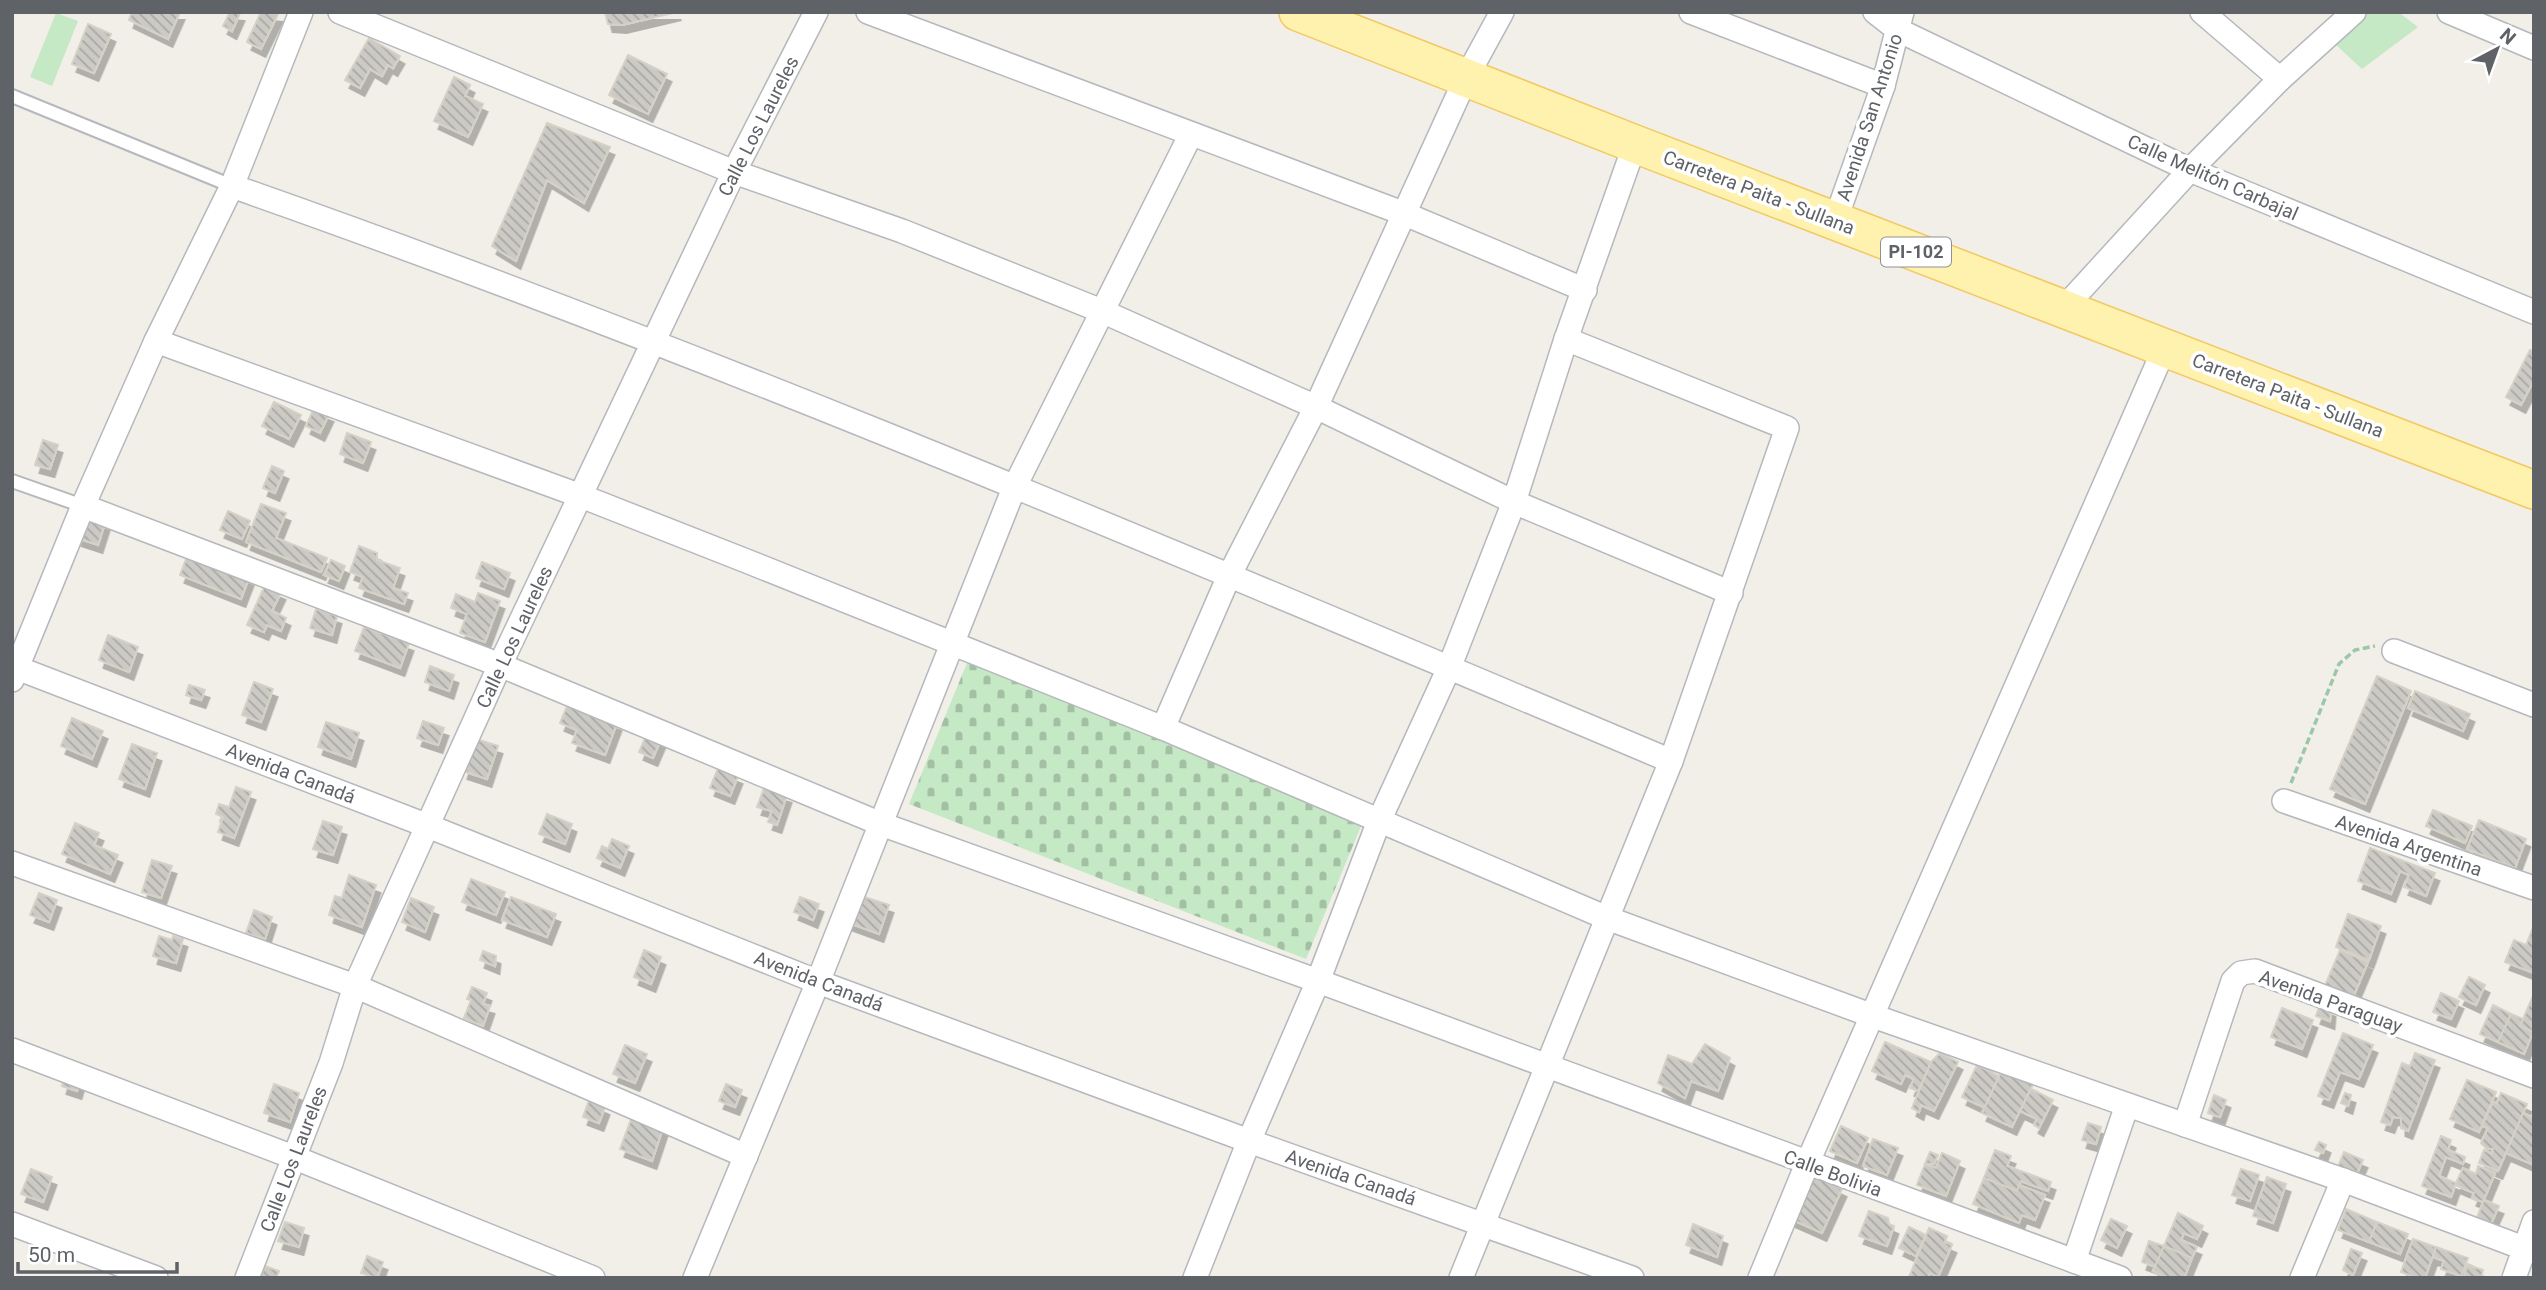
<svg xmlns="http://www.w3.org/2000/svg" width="2546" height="1290" font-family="Roboto,sans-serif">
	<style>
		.cemetery { fill: url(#cemetery-stones) }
		.park { fill: #c5e8c5 }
		.building { fill: url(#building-back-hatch); stroke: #d6d1c6; stroke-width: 2; filter: url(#shadow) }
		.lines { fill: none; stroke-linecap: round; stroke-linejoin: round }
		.service-casing { stroke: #b5b8bc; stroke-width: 16 }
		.minor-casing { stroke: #b5b8bc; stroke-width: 26 }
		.primary-casing { stroke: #f2c960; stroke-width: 40 }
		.path { stroke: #9cc7a9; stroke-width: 3.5; stroke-dasharray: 7 3.5; stroke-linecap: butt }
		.service { stroke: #fff; stroke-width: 12 }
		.minor { stroke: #fff; stroke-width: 23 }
		.primary { stroke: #fff2af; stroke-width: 37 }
		.labels { text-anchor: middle; stroke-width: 7; stroke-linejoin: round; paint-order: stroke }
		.shield { fill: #fff; stroke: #8f9295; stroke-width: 2 }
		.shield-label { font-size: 18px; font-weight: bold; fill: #5f6368 }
		.street-label { font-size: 19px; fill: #5f6368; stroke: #fff }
	</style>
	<defs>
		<pattern id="cemetery-stones" width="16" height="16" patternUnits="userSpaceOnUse" patternTransform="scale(1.75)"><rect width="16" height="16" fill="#c5e8c5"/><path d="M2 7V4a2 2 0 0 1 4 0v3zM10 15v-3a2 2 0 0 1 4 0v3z" fill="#a3c0a4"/></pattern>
		<pattern id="building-back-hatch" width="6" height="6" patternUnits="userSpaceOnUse" patternTransform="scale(1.75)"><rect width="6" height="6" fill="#cccac5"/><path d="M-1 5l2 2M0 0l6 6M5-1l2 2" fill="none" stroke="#a9a8a4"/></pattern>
		<filter id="shadow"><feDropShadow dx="4.5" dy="8" stdDeviation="0" flood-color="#0004"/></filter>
	</defs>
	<rect width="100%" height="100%" fill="#f1efe8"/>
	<path class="cemetery" d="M967,663L1364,819L1306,959L909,804Z"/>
	<g class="park">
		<path d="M2368,12H2398L2418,27L2362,69L2334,43Z"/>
		<path d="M56,13L78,21L52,86L30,77Z"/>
	</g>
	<g class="building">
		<path d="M132,12H180L168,39L129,20Z"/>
		<path d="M230,12L240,13L232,31L223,26Z"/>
		<path d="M261,12L278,14L261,49L247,42Z"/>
		<path d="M605,12H677L622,25L608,24Z"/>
		<path d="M88,24L111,34L94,73L72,64Z"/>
		<path d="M369,38L400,56L393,68L388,65L382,76L370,69L360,88L345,80Z"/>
		<path d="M628,55L667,74L648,114L609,95Z"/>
		<path d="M454,77L470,85L465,96L483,104L468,137L434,121Z"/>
		<path d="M547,123L610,147L584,203L547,180L516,261L492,246Z"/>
		<path d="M2530,350L2534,351V380L2521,405L2506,397Z"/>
		<path d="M274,402L301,415L289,439L262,426Z"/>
		<path d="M314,408L329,414L320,433L306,426Z"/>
		<path d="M347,433L371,442L363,463L340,454Z"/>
		<path d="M43,440L58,445L50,469L35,465Z"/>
		<path d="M272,466L284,471L275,493L263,488Z"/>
		<path d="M261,504L286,513L276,538L327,558L321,572L246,542Z"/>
		<path d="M228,511L250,521L242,539L220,530Z"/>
		<path d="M84,516L105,523L98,545L77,538Z"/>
		<path d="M359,546L377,553V560L400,568L393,588L408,593L404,604L359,588L363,577L350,572Z"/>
		<path d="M188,554L249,578L241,599L180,575Z"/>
		<path d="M331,560L345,566L339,581L324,575Z"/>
		<path d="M482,562L510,573L504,589L476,578Z"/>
		<path d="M265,585L281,592L272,611L286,618L281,631L267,625L264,632L247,625Z"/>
		<path d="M478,593L500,601L485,642L460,633L467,614L451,608L456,594L475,602Z"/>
		<path d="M316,609L337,616L332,635L310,628Z"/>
		<path d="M364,627L409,643L400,668L355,651Z"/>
		<path d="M108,635L138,647L129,672L99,660Z"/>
		<path d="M430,666L454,675L449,691L425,682Z"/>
		<path d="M2377,676L2411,691L2365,804L2330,789Z"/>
		<path d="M254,682L273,689L261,722L242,715Z"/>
		<path d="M189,685L205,690L201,700L186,695Z"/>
		<path d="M2415,691L2470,714L2463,731L2408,708Z"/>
		<path d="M568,704L617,723L605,755L572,743L577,730L560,723Z"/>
		<path d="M72,718L103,731L92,759L61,746Z"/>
		<path d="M423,721L444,728L438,745L417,738Z"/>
		<path d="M326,722L359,733L351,759L318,747Z"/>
		<path d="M648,731L662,737L653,758L639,752Z"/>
		<path d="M473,738L498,746L487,779L463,771Z"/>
		<path d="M132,744L157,753L145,789L119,779Z"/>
		<path d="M718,768L738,776L730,796L710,788Z"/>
		<path d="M236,787L251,792L234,838L218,832L223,817L216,814L219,804L229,807Z"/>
		<path d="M764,788L787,795L777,825L768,822L772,811L757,807Z"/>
		<path d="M2433,810L2472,826L2465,843L2426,826Z"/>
		<path d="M547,814L572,824L565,844L539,834Z"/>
		<path d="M2479,820L2526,839L2515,868L2467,849Z"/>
		<path d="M323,821L342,827L333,855L313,849Z"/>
		<path d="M75,823L99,833L94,845L118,855L110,874L62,854Z"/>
		<path d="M612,839L629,846L620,868L597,858L602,846L608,849Z"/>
		<path d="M2370,848L2435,873L2426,896L2404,887L2409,875L2400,871L2391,894L2358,881Z"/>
		<path d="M152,860L172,866L161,898L142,892Z"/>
		<path d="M349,875L376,885L362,927L329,915L335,896L342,898Z"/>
		<path d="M471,879L505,892L496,915L462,902Z"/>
		<path d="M39,893L57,900L49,922L30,915Z"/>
		<path d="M855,894L889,905L879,934L846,922Z"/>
		<path d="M511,897L556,914L547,937L502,920Z"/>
		<path d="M800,897L819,904L813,920L794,912Z"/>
		<path d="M411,898L434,907L425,932L402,922Z"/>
		<path d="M254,910L272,917L265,939L246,933Z"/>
		<path d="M2348,914L2381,926L2369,960L2336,947Z"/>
		<path d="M2534,925V973L2505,962L2514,940L2526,945Z"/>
		<path d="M159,936L172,940L173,936L183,939L176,963L153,956Z"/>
		<path d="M644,950L661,957L651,984L634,977Z"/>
		<path d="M2340,950L2368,962L2352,1000L2324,988Z"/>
		<path d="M483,951L496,956L495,966L480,960Z"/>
		<path d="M2469,977L2485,985L2476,1005L2459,997Z"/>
		<path d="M472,987L487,993L483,1004L490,1006L483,1026L464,1018L471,1000L467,999Z"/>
		<path d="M2441,993L2459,1001L2451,1019L2433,1012Z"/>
		<path d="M2532,998L2534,999V1032L2520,1026Z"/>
		<path d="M2320,1005L2331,1009L2330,1021L2316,1016Z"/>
		<path d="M2493,1005L2511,1014L2498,1042L2480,1034Z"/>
		<path d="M2282,1008L2313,1020L2302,1049L2271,1037Z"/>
		<path d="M2511,1014L2523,1019L2520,1026L2533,1032L2524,1054L2498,1042Z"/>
		<path d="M2343,1033L2373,1045L2359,1079L2340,1072L2329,1100L2318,1096Z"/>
		<path d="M1885,1042L1931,1062L1918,1091L1910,1088L1914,1079L1905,1075L1901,1084L1872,1071Z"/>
		<path d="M1705,1044L1730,1058L1718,1091L1691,1081L1685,1098L1658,1083L1668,1055L1692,1064Z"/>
		<path d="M625,1045L647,1054L635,1083L613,1074Z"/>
		<path d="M1940,1053L1958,1062L1934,1111L1921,1105L1919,1112L1912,1108L1931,1062Z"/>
		<path d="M2415,1053L2435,1060L2408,1131L2401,1128V1118L2393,1117L2390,1125L2381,1122L2402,1063L2410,1066Z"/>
		<path d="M1977,1065L1999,1076L1985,1108L1962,1097Z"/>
		<path d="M2002,1070L2033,1084L2012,1127L1982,1113Z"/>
		<path d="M66,1072L81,1077L77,1091L62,1086Z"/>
		<path d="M2467,1080L2496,1092L2479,1132L2450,1119Z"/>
		<path d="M274,1084L299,1093L290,1122L264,1113Z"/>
		<path d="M726,1084L742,1090L735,1107L719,1101Z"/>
		<path d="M2031,1089L2053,1100L2039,1128L2034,1125L2037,1119L2020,1111Z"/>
		<path d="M2345,1093L2351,1095L2348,1106L2341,1103Z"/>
		<path d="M2501,1093L2527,1104L2498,1171L2479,1163L2484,1150L2492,1154L2493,1149H2487L2481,1143L2488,1128L2482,1126L2493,1102L2497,1103Z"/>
		<path d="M2214,1095L2226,1100L2220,1117L2208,1113Z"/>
		<path d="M589,1100L605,1107L599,1123L583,1117Z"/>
		<path d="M2523,1113L2534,1118V1165L2506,1153Z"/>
		<path d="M633,1114L664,1125L652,1161L620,1149Z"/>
		<path d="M2088,1123L2101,1127L2096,1144L2082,1140Z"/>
		<path d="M1841,1126L1868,1138L1857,1163L1830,1151Z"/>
		<path d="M2441,1136L2451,1140L2448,1150L2465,1157L2463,1164L2446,1157L2439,1176L2456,1183L2451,1197L2422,1186Z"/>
		<path d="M1873,1139L1898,1148L1887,1175L1863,1166Z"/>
		<path d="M2319,1142L2326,1145L2323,1153L2315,1150Z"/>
		<path d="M1995,1150L2011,1156L2007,1166L2051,1182L2048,1191L2021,1181L2017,1191L1984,1178Z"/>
		<path d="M1930,1152L1938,1155L1934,1164H1925Z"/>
		<path d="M2344,1152L2363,1160L2355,1178L2337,1169Z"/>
		<path d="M1942,1153L1960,1161L1946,1196L1917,1185L1925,1164L1936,1168Z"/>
		<path d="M2478,1166L2495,1173L2483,1202L2472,1198L2474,1193L2455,1185L2463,1168L2476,1174Z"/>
		<path d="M31,1169L52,1177L43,1202L21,1194Z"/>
		<path d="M2241,1169L2259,1175L2250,1201L2232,1195Z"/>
		<path d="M1806,1171L1842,1189L1822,1233L1786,1217Z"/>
		<path d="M2267,1177L2286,1184L2273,1223L2253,1216Z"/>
		<path d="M1984,1178L2017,1191L2019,1185L2045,1195L2035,1220L2022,1215L2019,1223L1973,1204Z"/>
		<path d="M2484,1200L2499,1206L2490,1226L2476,1220Z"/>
		<path d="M2346,1209L2377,1222L2369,1242L2338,1230Z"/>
		<path d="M1869,1211L1888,1218L1889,1224L1894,1226L1887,1246L1859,1236Z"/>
		<path d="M2178,1213L2203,1226L2197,1239L2184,1233L2181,1240L2197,1247L2192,1258L2164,1246Z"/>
		<path d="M2111,1219L2127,1226L2117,1248L2101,1240Z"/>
		<path d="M285,1222L304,1228L299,1247L278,1241Z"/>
		<path d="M2377,1222L2408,1234L2400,1254L2369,1242Z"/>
		<path d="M1693,1224L1723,1236L1717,1257L1686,1245Z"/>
		<path d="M1909,1227L1926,1235L1916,1256L1899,1248Z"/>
		<path d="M1929,1228L1947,1236L1945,1242L1952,1245L1938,1277L1930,1273L1928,1278H1912L1909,1277Z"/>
		<path d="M2413,1239L2436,1247L2425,1278H2417L2401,1272Z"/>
		<path d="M2149,1241L2164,1246L2156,1267L2142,1262Z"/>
		<path d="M2164,1246L2192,1258L2184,1278H2168L2153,1271Z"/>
		<path d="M2436,1247L2468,1258L2461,1276L2441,1269L2444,1261L2433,1257Z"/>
		<path d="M2351,1249L2362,1253L2353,1275L2343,1270Z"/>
		<path d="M367,1256L383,1262L377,1278L361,1273Z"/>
		<path d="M2467,1265L2483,1270L2481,1278H2464Z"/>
		<path d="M265,1266L279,1271L276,1278H260Z"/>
	</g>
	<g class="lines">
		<g class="service-casing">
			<g id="service">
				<path d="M12,96L232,186"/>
				<path d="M12,481L83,506"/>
			</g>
		</g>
		<g class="minor-casing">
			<g id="minor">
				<path d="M340,12L734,172L902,231L1104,312L1316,407L1514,502L1731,593"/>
				<path d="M868,12L1405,214L1585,290"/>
				<path d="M1691,12L1883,86"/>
				<path d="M1875,12L1898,30L2190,170L2534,312"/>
				<path d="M2202,12L2280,79"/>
				<path d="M2449,12L2534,48"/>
				<path d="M232,186C720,357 1195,561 1671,761"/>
				<path d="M1835,221L1883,86L1902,12"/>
				<path d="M2063,309L2190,170L2280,79L2354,12"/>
				<path d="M156,341L581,496L749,562L1163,728L1607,918L1873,1016L2343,1180L2534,1252"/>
				<path d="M83,506L500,665L881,824L1318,981L2120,1278"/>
				<path d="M2394,651L2534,705"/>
				<path d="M12,666L428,826L818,982L1249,1141L1632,1278"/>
				<path d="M12,680L83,506L156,341L232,186L301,12"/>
				<path d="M1163,728L1229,576L1316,407L1466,78L1502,12"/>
				<path d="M2284,801L2534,888"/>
				<path d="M12,863L355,986L746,1156"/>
				<path d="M12,1050L293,1157L593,1278"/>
				<path d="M2185,1125L2233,981L2241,973L2255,971L2534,1076"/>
				<path d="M12,1224L156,1278"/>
				<path d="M2074,1261L2127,1105"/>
				<path d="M247,1278L331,1063L355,986L500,665L734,172L816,12"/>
				<path d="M695,1278L818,982L1014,488L1191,134"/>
				<path d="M1195,1278L1249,1141L1318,981L1379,821L1449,668L1514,502L1566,339L1635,144"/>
				<path d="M1461,1278L1671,761L1787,428L1566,339"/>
				<path d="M1760,1278L1807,1164L2165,347"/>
				<path d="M2302,1278L2343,1180"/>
				<path d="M2514,1278L2534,1222"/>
			</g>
		</g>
		<g class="primary-casing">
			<path id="primary" d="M1298,12L1635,144L2534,490"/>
		</g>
		<path class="path" d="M2291,783L2339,664L2355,650L2375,646"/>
		<use href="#service" class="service"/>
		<use href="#minor" class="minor"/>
		<use href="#primary" class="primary"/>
	</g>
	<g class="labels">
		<rect class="shield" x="1881" y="237.5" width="70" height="29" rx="5"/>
		<g class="shield-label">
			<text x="1916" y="258">PI-102</text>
		</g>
		<g class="street-label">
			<text transform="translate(1869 117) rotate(-72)" y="7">Avenida San Antonio</text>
			<text transform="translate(758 126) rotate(-63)" y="7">Calle Los Laureles</text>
			<text transform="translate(2213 177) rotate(24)" y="7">Calle Melitón Carbajal</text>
			<text transform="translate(1759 192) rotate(21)" y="7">Carretera Paita - Sullana</text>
			<text transform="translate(2288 395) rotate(21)" y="7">Carretera Paita - Sullana</text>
			<text transform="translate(514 637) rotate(-65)" y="7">Calle Los Laureles</text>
			<text transform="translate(291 773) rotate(21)" y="7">Avenida Canadá</text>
			<text transform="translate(2409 845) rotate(19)" y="7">Avenida Argentina</text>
			<text transform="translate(819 981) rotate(21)" y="7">Avenida Canadá</text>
			<text transform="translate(2331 1001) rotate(20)" y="7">Avenida Paraguay</text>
			<text transform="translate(293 1159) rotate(-69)" y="7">Calle Los Laureles</text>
			<text transform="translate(1833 1173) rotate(20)" y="7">Calle Bolivia</text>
			<text transform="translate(1351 1177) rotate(19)" y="7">Avenida Canadá</text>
		</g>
	</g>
	<rect width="2546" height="1290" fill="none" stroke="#5f6368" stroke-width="28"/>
	<g transform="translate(2497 49) rotate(41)" stroke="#ffffff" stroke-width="5" paint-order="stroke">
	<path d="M0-5L12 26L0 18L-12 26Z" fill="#5f6368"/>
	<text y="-10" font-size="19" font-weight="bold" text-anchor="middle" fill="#5f6368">N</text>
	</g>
	<path d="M18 1262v10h159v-10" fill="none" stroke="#5f6368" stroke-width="3.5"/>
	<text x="28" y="1262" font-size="21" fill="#5f6368" stroke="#ffffff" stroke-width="5" paint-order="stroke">50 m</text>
</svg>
